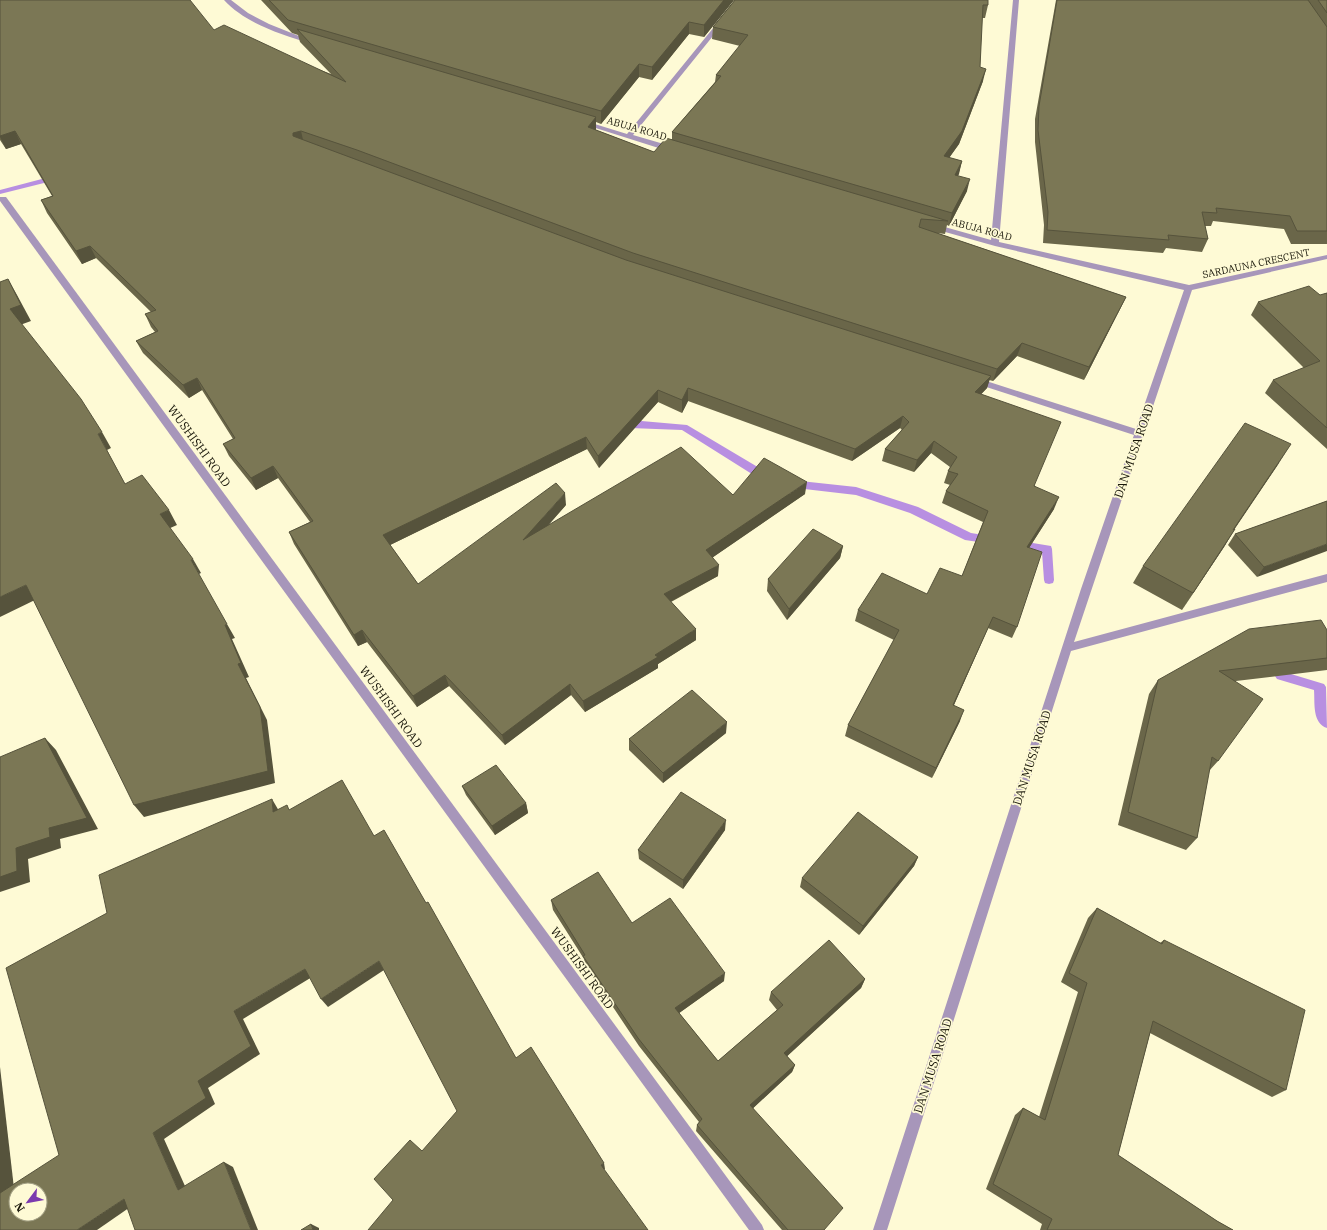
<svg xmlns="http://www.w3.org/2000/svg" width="1327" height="1230" font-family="'IBM Plex Serif',serif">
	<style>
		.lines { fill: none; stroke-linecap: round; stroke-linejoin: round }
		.stream { fill: #b88fe1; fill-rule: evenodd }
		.minor { fill: #a796ba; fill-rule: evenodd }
		.wall { fill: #6a6649 }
		.shaded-wall { fill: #56533c }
		.building { fill: #7b7755; stroke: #56533c; fill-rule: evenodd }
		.labels { text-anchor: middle; stroke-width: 3.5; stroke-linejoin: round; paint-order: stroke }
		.far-street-label { font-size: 10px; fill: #181609; stroke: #fefad5 }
		.street-label { font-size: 12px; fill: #181609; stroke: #fefad5 }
	</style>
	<rect width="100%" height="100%" fill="#fefad5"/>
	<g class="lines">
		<g class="stream">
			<path d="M57,175L61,177L60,179L0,194V190Z"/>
			<path d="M623,418L630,420L687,425L771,475L772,478L771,481H763L682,430L630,428L620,424L618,422Z"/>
			<path d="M791,480L856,487L918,507L971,533L996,537L997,540L996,543L992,544L965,540L910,513L856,495L787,487L786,484L787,481Z"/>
			<path d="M1015,540L1051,546L1052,549L1054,580L1053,583L1049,584L1045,583L1044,580L1042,552L1011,547L1010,544L1011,541Z"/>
			<path d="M1281,671L1324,684L1326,687L1327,728C1312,723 1315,703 1314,690L1277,679L1275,676L1277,673Z"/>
		</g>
		<g class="minor">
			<path d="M224,0H231L248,13L269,24L314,42L309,43C280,34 245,23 224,0Z"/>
			<path d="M736,0H742L633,135L674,147V151H668L583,124L582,123L585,121L627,134Z"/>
			<path d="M1013,0H1019L999,242L1189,285L1327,255V259L1192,290L1074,642L1327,574V582L1071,651L887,1230H873L1081,589L1134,435L974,383L973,381L977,378L980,379L1136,429L1184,290L995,246L931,228L930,226L934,224L991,240Z"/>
			<path d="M0,197H6L762,1225L764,1230H749L0,201Z"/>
		</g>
	</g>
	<g class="wall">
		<path d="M0,0L214,30L331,74L300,42L298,35L292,33L261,0H734L704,37L689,34L652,80L639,77L601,124L596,122V130L654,152L672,139V132L715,82L716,75L740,46L712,39L713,27L735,0L988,5L985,18H982L980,67L983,81L959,144L949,158L962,161L958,176L967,191L949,226L947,225L945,234L937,233L1126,297L1120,309L1084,380L1017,356L993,381L989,380L987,388L981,394L1035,486L1054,509L1029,548L1017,627L1012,638L988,628L954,705L960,721L932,778L845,736L848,725L894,640L855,621L858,610L927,594L962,576L983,522L942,503L946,491L950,485L944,483L948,471L950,467L931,453L914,472L882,461L885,449L902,430L900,428L852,461L688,401L682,413L658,402L599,468L587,449L390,545L418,584L566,505L548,525L733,495L805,494L713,557L718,576L671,602L696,640L658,664V668L585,712L571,695L505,745L449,686L417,707L367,642L358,646L294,544L289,532L310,522L278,478L256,490L229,456L223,444L233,439L202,390L189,398L143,353L136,341L155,332L151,327L145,314L151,312L96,258L82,264L47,213L41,200L52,196L21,144L6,149L0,140Z"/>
		<path d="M1056,0H1327V244H1291L1284,229L1213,221L1211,226H1205L1208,239L1202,252L1166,248L1163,253L1043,243L1044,225L1035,142V119Z"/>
		<path d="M1327,293V449L1265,393L1273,380L1304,368L1251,315L1258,302L1320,295Z"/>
		<path d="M1279,463L1234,530L1224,547L1182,610L1133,583L1143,566Z"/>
		<path d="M1327,501L1257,577L1228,545L1235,534Z"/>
		<path d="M843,546L840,558L787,620L767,591L768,579Z"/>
		<path d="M1327,630V670L1236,681L1218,761L1209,771L1197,838L1186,850L1118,825L1149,694L1158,680Z"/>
		<path d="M726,733L663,783L629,750V739Z"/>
		<path d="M462,786L526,803L528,813L495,835L466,795Z"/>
		<path d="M725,830L683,889L639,859L638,850Z"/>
		<path d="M918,857L914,866L859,935L800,887L802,878Z"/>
		<path d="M551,900L632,923L724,981L679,1013L718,1061L777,1010L769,1000L771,992L865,979L861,988L787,1056L795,1065L792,1072L753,1108L824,1230H782L696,1131L697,1125L699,1122L639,1046L585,965L584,959L553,910Z"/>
		<path d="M1097,908L1160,943L1164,940L1286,1090L1272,1097L1150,1033L1118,1155L1217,1221L1233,1230H1040L1042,1224L986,1189L1015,1115L1023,1108L1039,1117L1078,992L1061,982L1088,918Z"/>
	</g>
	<g class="shaded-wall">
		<path d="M724,0H734L704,37V25Z"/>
		<path d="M689,22V34L652,80V67Z"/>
		<path d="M639,64V77L601,124V111Z"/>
		<path d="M986,69L983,81L959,144L941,169L944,156Z"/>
		<path d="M596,117V130L588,140V127Z"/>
		<path d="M15,131L21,144L6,149L0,137V136Z"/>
		<path d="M301,131L304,144L293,136V133Z"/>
		<path d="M962,161L959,174L952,187L955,175Z"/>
		<path d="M970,179L967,191L949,226L952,213Z"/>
		<path d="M90,246L96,258L82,264L76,251Z"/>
		<path d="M8,279L17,295L31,321L20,325L10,309Z"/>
		<path d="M1126,297L1120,309L1084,380L1089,367Z"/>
		<path d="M1022,343L1017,356L993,381L997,369Z"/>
		<path d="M991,376L987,388L971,405L975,392Z"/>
		<path d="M197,378L202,390L189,398L183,385Z"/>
		<path d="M688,388V401L682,413V400Z"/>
		<path d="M658,390V402L599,468L598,456Z"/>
		<path d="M903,416L900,428L852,461L855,449Z"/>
		<path d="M102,432L111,448L107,450L133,499L98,434Z"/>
		<path d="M586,437L587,449L386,547L383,535Z"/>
		<path d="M934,441L931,453L914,472L917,460Z"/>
		<path d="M1291,444L1279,463L1222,547L1233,530Z"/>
		<path d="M273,466L278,478L256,490L251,478Z"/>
		<path d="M807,482L805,494L706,562V550Z"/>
		<path d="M565,493L566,505L525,552L523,540Z"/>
		<path d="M1059,497L1054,509L1022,559L1027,547Z"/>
		<path d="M169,510L177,525L168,529L160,514Z"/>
		<path d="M1235,529L1224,547L1182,610L1193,593Z"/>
		<path d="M1327,544V551L1257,577L1264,567Z"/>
		<path d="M843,546L840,558L787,620L789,609Z"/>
		<path d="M193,559L201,573L199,574L191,560Z"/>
		<path d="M719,565L718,576L664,605V594Z"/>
		<path d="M26,585L37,599L0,617V597Z"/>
		<path d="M993,617L988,628L949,716L953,705Z"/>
		<path d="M227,624L235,638L232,639L249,677L246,678L267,720L275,783L144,817L134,805L238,664L225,625Z"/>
		<path d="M696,629V640L658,664V668L585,712L583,701Z"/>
		<path d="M362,630L367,642L358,646L354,635Z"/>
		<path d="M445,675L449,686L417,707L413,696Z"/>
		<path d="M570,684L571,695L505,745L502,735Z"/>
		<path d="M964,710L960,721L932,778L936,768Z"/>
		<path d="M727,722L726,733L663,783V773Z"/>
		<path d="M45,738L56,750L98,829L60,839L61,848L28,859L30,882L0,892V877L16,848L49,828Z"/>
		<path d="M272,799L279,811L273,812Z"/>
		<path d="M526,803L528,813L495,835L492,826Z"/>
		<path d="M726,820L725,830L683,889V880Z"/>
		<path d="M918,857L914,866L859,935L863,926Z"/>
		<path d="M379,961L384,970L328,1007L321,999Z"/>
		<path d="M305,969L312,977L243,1019L260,1054L208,1088L215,1104L164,1139L189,1195L178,1190L153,1133L198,1081L234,1011Z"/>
		<path d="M725,973L724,981L675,1016V1008Z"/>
		<path d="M865,979L861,988L782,1061L784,1053Z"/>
		<path d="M795,1065L792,1072L749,1112L750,1105Z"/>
		<path d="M0,1067L15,1197L0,1193Z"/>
		<path d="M224,1162L233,1167L258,1230H251Z"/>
		<path d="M604,1163L605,1169L603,1170L601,1165Z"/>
		<path d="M124,1199L136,1203L97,1230H77Z"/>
		<path d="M311,1224L319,1228V1230H313Z"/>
	</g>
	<g class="building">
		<path d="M0,0H190L214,30L224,25L346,82L297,29L596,117L588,127L654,152L666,138L948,221L921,219L919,227L1126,297L1089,367L1022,343L997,369L633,253L357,150L301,131L293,133V136L626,260L991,376L975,392L1061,422L1034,486L1059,497L1027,547L1042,552L1017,627L993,617L953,705L964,710L936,768L848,725L899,630L858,610L882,573L927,594L940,568L962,576L988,511L946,491L958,474L948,471L957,457L934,441L917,460L885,449L909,422L903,416L855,449L688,388L682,400L658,390L598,456L586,437L383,535L418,584L556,483L565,493L523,540L681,447L733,495L764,458L807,482L706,550L719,565L664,594L696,629L655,655L658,657L583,701L570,684L502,735L445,675L413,696L362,630L354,635L289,532L313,521L273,466L251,478L223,444L235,438L197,378L183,385L136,341L158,331L145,314L156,310L90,246L76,251L41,200L53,196L15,131L0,136Z"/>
		<path d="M269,0H724L704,25L689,22L652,67L639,64L601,111L288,20Z"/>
		<path d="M735,0H988V5H983L980,67L986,69L962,131L944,156L962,161L955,175L970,179L952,213L672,132L721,76L716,75L748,35L713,27Z"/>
		<path d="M1057,0H1308L1327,27V231H1297L1290,216L1216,208L1217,213L1202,212L1208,239L1168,235L1169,240L1047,230L1048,212L1038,130L1039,106Z"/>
		<path d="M1318,0H1327V13Z"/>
		<path d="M8,279L21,305L10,309L81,399L102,432L98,434L125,484L142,475L169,510L160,514L193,559L191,560L227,624L225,625L241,663L238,664L260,707L268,771L134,805L26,585L0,597V282Z"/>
		<path d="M1309,286L1320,295L1327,293V428L1273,380L1320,361L1258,302Z"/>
		<path d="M1245,423L1291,444L1233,530L1235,529L1193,593L1143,566Z"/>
		<path d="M1327,501V544L1264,567L1235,534Z"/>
		<path d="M813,529L843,546L789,609L768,579Z"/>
		<path d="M1321,620L1327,630V658L1219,671L1263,699L1218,761L1212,757L1197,838L1128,812L1158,680L1249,629Z"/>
		<path d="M692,690L727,722L663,773L629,739Z"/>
		<path d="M45,738L87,818L49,828L50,837L16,848L17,871L0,877V757Z"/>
		<path d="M496,765L526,803L492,826L462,786Z"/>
		<path d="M342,780L374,836L384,830L426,903L428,902L516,1058L531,1047L604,1163L601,1165L648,1230H368L393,1200L374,1179L410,1140L422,1151L457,1111L379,961L321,999L305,969L234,1011L251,1046L198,1081L206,1098L153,1133L178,1190L224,1162L251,1230H135L124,1199L77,1230H0V1188V1193L59,1155L6,968L107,913L99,875L272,799L273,812L287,805L289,810ZM16,1190H40V1214H16Z"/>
		<path d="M681,792L726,820L683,880L638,850Z"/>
		<path d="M858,812L918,857L863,926L802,878Z"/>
		<path d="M598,872L632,923L670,898L725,973L675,1008L718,1061L783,1005L771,992L829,940L865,979L784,1053L795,1065L750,1105L843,1208L824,1230H788L697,1125L702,1119L638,1038L583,956L585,955L551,900Z"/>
		<path d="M1097,908L1162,944L1164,940L1305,1010L1286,1090L1153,1021L1118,1155L1217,1221L1233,1230H1047L1052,1219L993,1184L1023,1108L1045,1120L1087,983L1069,973Z"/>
		<path d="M311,1224L313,1230H301Z"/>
	</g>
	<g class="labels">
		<g class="far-street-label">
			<text transform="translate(637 128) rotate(16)" y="4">ABUJA ROAD</text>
			<text transform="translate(982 229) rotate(15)" y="4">ABUJA ROAD</text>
			<text transform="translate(1256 263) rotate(-12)" y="4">SARDAUNA CRESCENT</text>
		</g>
		<g class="street-label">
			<text transform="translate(199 446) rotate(54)" y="4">WUSHISHI ROAD</text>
			<text transform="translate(1134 451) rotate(-71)" y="4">DAN MUSA ROAD</text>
			<text transform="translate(391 707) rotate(54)" y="4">WUSHISHI ROAD</text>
			<text transform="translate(1032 758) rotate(-72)" y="4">DAN MUSA ROAD</text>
			<text transform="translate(582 968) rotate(54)" y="4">WUSHISHI ROAD</text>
			<text transform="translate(933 1066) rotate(-72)" y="4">DAN MUSA ROAD</text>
		</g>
	</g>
	<g transform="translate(28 1202) rotate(238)"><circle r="19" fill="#fefad5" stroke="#a29f83"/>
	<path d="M0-3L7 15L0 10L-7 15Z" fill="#7b3aae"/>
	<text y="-6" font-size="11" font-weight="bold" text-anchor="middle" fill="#181609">N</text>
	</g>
</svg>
